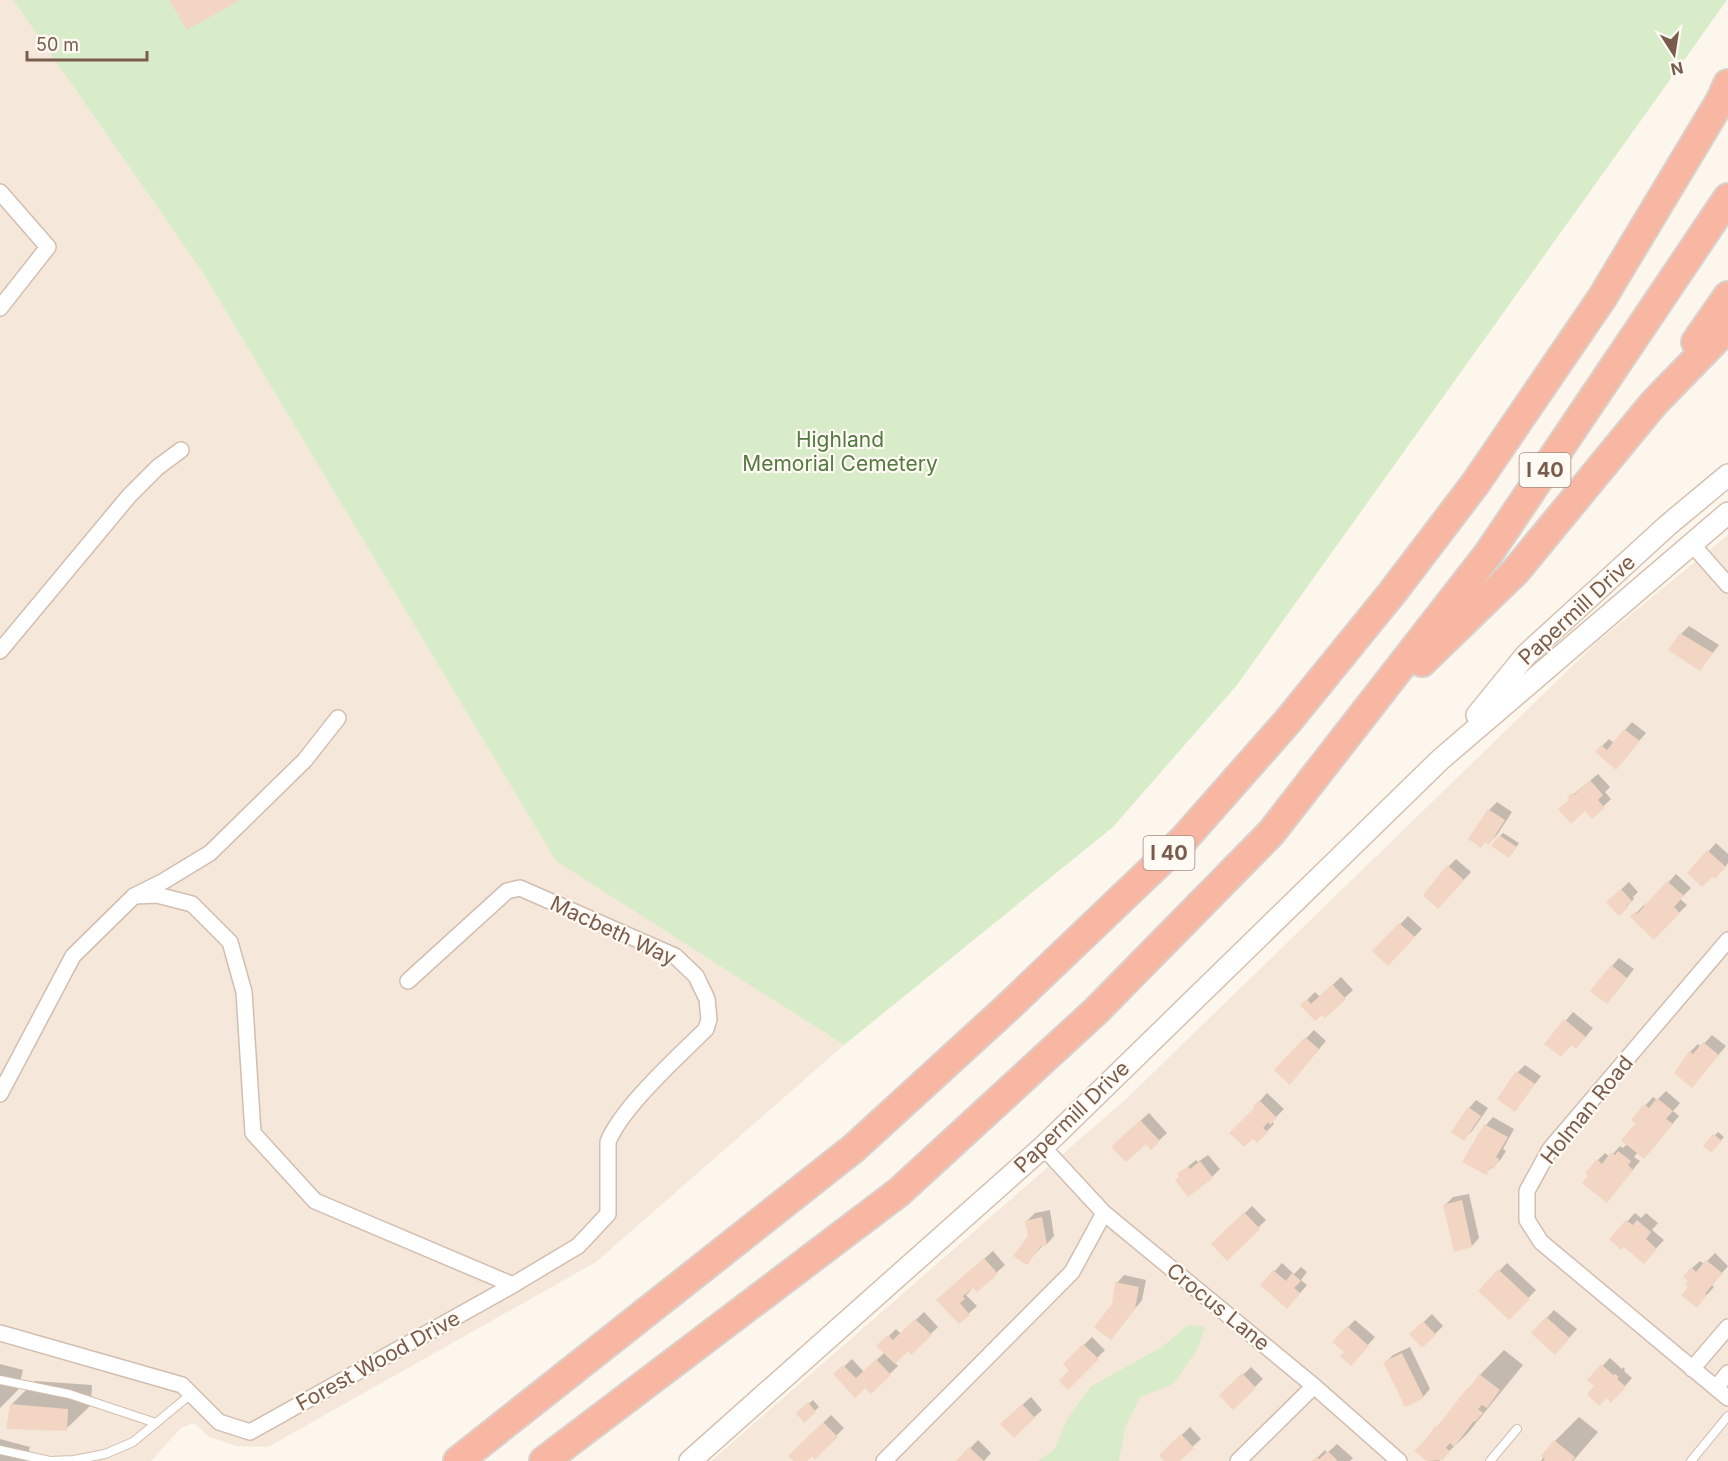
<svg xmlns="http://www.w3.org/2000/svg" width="1728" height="1461" font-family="Inter,sans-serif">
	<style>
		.residential { fill: #f5e8da }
		.green { fill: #d8ecc9 }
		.shadow { fill: #0003 }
		.building { fill: #f3d5c3 }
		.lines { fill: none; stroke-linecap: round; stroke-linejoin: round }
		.lane-casing { stroke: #d1beb0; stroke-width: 10 }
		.street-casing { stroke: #d1beb0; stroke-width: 18 }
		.secondary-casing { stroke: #d6c0b0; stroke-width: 24 }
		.highway-casing { stroke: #dad1cd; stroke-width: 32 }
		.lane { stroke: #fff; stroke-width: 8 }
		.street { stroke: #fff; stroke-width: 15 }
		.secondary { stroke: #fff; stroke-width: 21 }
		.highway { stroke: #f7b7a3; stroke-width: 28 }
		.labels { text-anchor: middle; stroke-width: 4.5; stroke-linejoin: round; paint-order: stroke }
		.shield { fill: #fffaf3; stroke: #a28b7f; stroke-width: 1.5 }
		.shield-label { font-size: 20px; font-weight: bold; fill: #7a5c4d }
		.park-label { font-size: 21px; fill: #537a41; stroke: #fffaf3 }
		.street-label { font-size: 21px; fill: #7a5c4d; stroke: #fffaf3 }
	</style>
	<rect width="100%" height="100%" fill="#fdf6ec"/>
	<g class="residential">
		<path d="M0,0H13L201,270L556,860L844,1045L596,1262L268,1447L236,1446L209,1437L194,1423L181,1428L151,1461H0Z"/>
		<path d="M1728,535V1461H711L1127,1098L1597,642Z"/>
	</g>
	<g class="green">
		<path d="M13,0H1727L1237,685L1113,827L844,1045L556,861L201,270Z"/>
		<path d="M1188,1325L1205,1327L1197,1350L1173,1384L1140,1397L1125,1428L1119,1461H1038L1054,1450L1068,1418L1090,1387L1162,1347Z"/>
	</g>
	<g class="shadow">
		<path d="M1689,626L1719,645L1700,669L1681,634Z"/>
		<path d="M1632,722L1646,733L1616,768L1602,746L1609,739L1614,743Z"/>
		<path d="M1598,774L1610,787L1605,792L1611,799L1592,817L1585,809L1569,798Z"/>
		<path d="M1497,802L1512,812L1497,835L1489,843L1486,841L1481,846L1470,839L1489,810Z"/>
		<path d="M1503,833L1519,843L1512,853L1500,836Z"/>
		<path d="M1716,843L1728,854V863L1723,870L1689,873Z"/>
		<path d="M1456,859L1471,872L1446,899L1449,866Z"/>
		<path d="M1676,874L1691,888L1680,899L1687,905L1654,938L1632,917L1644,905L1646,907Z"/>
		<path d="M1629,882L1638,892L1633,897L1634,899L1619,914L1608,902Z"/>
		<path d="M1408,916L1422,929L1388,964L1375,951Z"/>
		<path d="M1619,958L1634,969L1614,995L1612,966Z"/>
		<path d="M1341,977L1353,990L1325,1016L1302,1005L1315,992L1320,997Z"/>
		<path d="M1573,1012L1593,1028L1584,1039L1572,1044L1561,1055L1547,1043Z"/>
		<path d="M1314,1030L1326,1041L1297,1075L1276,1070Z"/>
		<path d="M1712,1035L1726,1046L1699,1078L1690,1052L1698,1044L1701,1047Z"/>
		<path d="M1525,1065L1541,1076L1515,1110L1518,1072Z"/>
		<path d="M1666,1091L1680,1103L1673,1111L1679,1116L1652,1149L1638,1152L1634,1157L1640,1161L1607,1201L1598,1160L1605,1153L1610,1157L1620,1146L1623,1148L1628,1143L1638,1123L1633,1119L1653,1097L1657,1100Z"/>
		<path d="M1267,1093L1284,1109L1272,1121L1274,1124L1257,1141V1108L1255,1106Z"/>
		<path d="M1476,1100L1488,1108L1472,1131L1464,1139L1469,1108Z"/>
		<path d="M1149,1113L1167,1133L1151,1148L1146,1142L1121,1139Z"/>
		<path d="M1493,1117L1514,1129L1503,1149L1506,1151L1501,1159L1486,1173L1464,1161L1486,1125Z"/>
		<path d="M1718,1132L1724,1137L1711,1151L1705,1146Z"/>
		<path d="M1208,1155L1220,1169L1212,1177L1181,1176L1179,1174L1196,1160L1198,1162Z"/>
		<path d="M1469,1194L1479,1238L1472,1246L1445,1205L1453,1197Z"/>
		<path d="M1252,1206L1266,1220L1227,1258L1213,1244Z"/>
		<path d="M1050,1210L1054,1236L1047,1244L1043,1245L1027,1263L1030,1236L1027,1221L1035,1213Z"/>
		<path d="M1635,1213L1641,1218L1646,1213L1658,1223L1652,1230L1664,1240L1651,1254L1611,1239Z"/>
		<path d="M993,1251L1005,1265L977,1290L973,1286L970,1288L971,1290L966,1295L977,1306L959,1322L946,1292Z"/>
		<path d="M1715,1253L1728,1266L1712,1285L1714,1287L1704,1298L1690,1287L1692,1268L1700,1261L1704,1264Z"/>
		<path d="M1282,1263L1294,1274L1301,1267L1307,1272L1301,1280L1307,1285L1295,1299L1262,1285Z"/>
		<path d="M1507,1263L1536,1290L1509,1318L1480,1291Z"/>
		<path d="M1124,1275L1146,1280L1142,1300L1111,1338L1117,1283Z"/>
		<path d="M1554,1310L1577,1329L1563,1345L1533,1333Z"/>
		<path d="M924,1312L938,1327L911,1353L908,1349L894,1362L898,1366L871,1392L865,1386L835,1375L852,1359L864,1372L885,1352L879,1346L896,1329L901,1334Z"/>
		<path d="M1432,1314L1443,1326L1423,1346L1411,1334Z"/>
		<path d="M1355,1320L1375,1337L1358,1356L1346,1352L1348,1327Z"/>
		<path d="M1092,1337L1105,1350L1068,1388L1071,1370L1065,1364Z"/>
		<path d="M1410,1347L1430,1389L1423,1397L1385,1363L1393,1355Z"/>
		<path d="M1504,1350L1523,1365L1467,1434L1439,1461H1429L1417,1451L1480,1375Z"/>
		<path d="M1610,1358L1622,1369L1623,1367L1625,1369L1624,1371L1632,1378L1619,1393L1607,1396L1589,1380Z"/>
		<path d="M0,1364L23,1370L18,1390L0,1408Z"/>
		<path d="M1251,1367L1263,1379L1233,1408L1221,1396Z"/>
		<path d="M35,1381L92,1385L91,1405L66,1429L11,1405Z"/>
		<path d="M1031,1397L1042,1410L1014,1436L1010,1416Z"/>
		<path d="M813,1400L819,1407L804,1420L798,1413Z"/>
		<path d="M831,1415L844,1428L815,1457L812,1454L805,1461H796L790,1456Z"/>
		<path d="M1579,1417L1598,1432L1573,1461H1541L1555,1441Z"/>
		<path d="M1190,1427L1201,1439L1177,1461H1166L1161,1455Z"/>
		<path d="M0,1439L30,1447L26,1461H0Z"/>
		<path d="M978,1440L991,1453L984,1461H958Z"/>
		<path d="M1337,1444L1353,1458L1350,1461H1314L1325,1450L1327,1453Z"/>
	</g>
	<g class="building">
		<path d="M169,0H240L187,30Z"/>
		<path d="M1680,633L1713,653L1700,671L1668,650Z"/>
		<path d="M1624,729L1640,741L1616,770L1595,752L1601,745L1607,750Z"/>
		<path d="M1590,780L1603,795L1598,800L1605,808L1592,819L1585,811L1571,824L1558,809L1569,800L1567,798L1572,793L1574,795Z"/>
		<path d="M1488,809L1505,820L1489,845L1485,842L1481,848L1468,839Z"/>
		<path d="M1499,835L1517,847L1509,858L1491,846Z"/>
		<path d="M1707,850L1726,867L1715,879L1712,877L1702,887L1687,873Z"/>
		<path d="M1447,865L1464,880L1438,909L1423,895Z"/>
		<path d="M1667,881L1684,896L1674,907L1680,913L1654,940L1630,917L1635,911L1637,914Z"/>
		<path d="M1621,889L1632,901L1626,906L1628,908L1619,916L1606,902Z"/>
		<path d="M1399,923L1415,937L1388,966L1372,951Z"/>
		<path d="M1611,965L1627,978L1607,1004L1590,991Z"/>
		<path d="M1332,984L1346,999L1325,1018L1322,1015L1315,1021L1300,1005L1307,999L1311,1004Z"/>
		<path d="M1564,1019L1586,1037L1576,1049L1571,1045L1561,1057L1544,1044Z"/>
		<path d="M1305,1037L1319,1049L1290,1085L1274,1070Z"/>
		<path d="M1703,1042L1719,1055L1692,1088L1674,1073L1689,1051L1693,1054Z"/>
		<path d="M1516,1071L1535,1084L1515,1112L1497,1099Z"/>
		<path d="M1657,1098L1673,1111L1666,1119L1673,1124L1644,1159L1621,1140L1636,1123L1631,1120L1644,1104L1649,1108Z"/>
		<path d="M1259,1100L1277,1118L1270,1125L1268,1122L1263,1128L1268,1132L1257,1143L1253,1139L1244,1147L1229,1133L1254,1108L1253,1106Z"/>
		<path d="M1468,1107L1481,1116L1464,1141L1451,1132Z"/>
		<path d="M1140,1120L1160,1141L1151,1150L1146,1144L1126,1162L1111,1147Z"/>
		<path d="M1484,1124L1508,1137L1496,1157L1499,1159L1494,1169L1491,1167L1486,1175L1462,1162Z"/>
		<path d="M1713,1134L1722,1141L1711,1153L1703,1146Z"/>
		<path d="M1618,1151L1631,1161L1628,1165L1633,1170L1607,1203L1582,1183L1588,1176L1585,1173L1597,1159L1602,1164L1611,1152L1615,1155Z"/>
		<path d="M1200,1161L1213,1178L1188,1197L1175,1180L1179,1177L1177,1174L1188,1166L1190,1169Z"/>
		<path d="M1462,1200L1472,1247L1454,1252L1443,1205Z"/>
		<path d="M1244,1212L1260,1229L1227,1261L1211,1244Z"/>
		<path d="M1042,1217L1047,1245L1041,1246L1027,1265L1013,1256L1028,1236L1025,1221Z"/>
		<path d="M1626,1220L1633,1225L1637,1220L1651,1232L1646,1239L1657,1249L1644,1264L1624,1247L1621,1250L1609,1239Z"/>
		<path d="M984,1258L998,1274L977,1292L973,1288L963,1296L965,1299L960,1303L970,1315L959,1324L936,1300Z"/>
		<path d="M1706,1260L1722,1273L1705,1294L1707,1295L1697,1308L1681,1295L1688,1287L1685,1285L1688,1281L1683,1277L1691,1267L1696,1272Z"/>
		<path d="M1498,1269L1530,1299L1509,1320L1478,1291Z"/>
		<path d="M1273,1270L1286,1281L1292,1273L1301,1281L1294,1288L1300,1293L1287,1309L1260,1285Z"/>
		<path d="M1115,1282L1139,1287L1135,1309L1111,1340L1094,1327L1112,1304Z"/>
		<path d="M1546,1317L1570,1338L1555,1355L1531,1333Z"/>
		<path d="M915,1319L932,1335L911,1355L908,1351L895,1364L876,1346L888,1335L893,1340Z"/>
		<path d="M1423,1321L1436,1335L1422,1348L1409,1334Z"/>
		<path d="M1347,1326L1369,1346L1351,1366L1340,1356L1344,1352L1332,1342Z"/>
		<path d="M1083,1344L1099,1359L1068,1390L1059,1381L1069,1370L1063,1364Z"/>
		<path d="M1402,1353L1424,1398L1405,1407L1383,1362Z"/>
		<path d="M876,1359L891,1375L871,1394L865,1388L855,1398L833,1374L843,1365L856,1378Z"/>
		<path d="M1601,1364L1613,1375L1615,1374L1619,1377L1617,1379L1626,1387L1611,1403L1607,1398L1599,1406L1587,1394L1594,1386L1587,1380Z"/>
		<path d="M1242,1373L1256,1388L1233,1410L1219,1395Z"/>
		<path d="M1479,1374L1500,1390L1487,1408L1482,1405L1478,1409L1483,1413L1475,1422L1474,1421L1454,1447L1450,1443L1446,1448L1450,1451L1443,1460L1427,1461L1414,1451L1428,1437L1435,1426L1437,1427L1467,1388L1469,1389Z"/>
		<path d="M808,1402L816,1412L804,1423L796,1413Z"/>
		<path d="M10,1404L68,1409L67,1431L6,1429Z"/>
		<path d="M1022,1404L1035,1418L1014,1438L1000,1424Z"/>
		<path d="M823,1422L838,1437L815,1459L812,1456L807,1461H794L788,1456Z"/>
		<path d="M1181,1434L1194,1448L1180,1461H1164L1159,1455Z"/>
		<path d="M1554,1440L1575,1457L1572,1461H1543L1545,1459L1541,1456Z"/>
		<path d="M969,1447L984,1461H956Z"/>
		<path d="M1328,1451L1338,1461H1312L1316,1457L1319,1459Z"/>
	</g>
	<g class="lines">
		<g class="lane-casing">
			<g id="lane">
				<path d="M0,1380L69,1394L156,1423"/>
				<path d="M0,1450L50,1461L74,1460L105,1454L133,1442L191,1394"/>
				<path d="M1490,1461L1517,1429"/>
				<path d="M1691,1461L1728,1416"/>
			</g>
		</g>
		<g class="street-casing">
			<g id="street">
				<path d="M0,192L48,247L0,308"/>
				<path d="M1691,543L1728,585"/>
				<path d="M0,651L129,496L158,467L181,450"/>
				<path d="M134,896L157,895L192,904L230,942L244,992L253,1133L315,1201L513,1285"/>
				<path d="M1728,940L1550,1149L1527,1191V1220L1541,1242L1728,1398"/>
				<path d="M0,1094L73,956L134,896L164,881L210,853L305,760L338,718"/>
				<path d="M1043,1147L1104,1213L1314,1386L1399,1461"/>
				<path d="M0,1333L182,1385L219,1422L250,1432L506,1289L578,1246L608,1214V1142C622,1107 678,1057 706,1029L709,1019L707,999L696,976L675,956L520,888L507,891L408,981"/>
				<path d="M1692,1369L1728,1327"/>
				<path d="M1716,1388L1728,1373"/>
				<path d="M884,1461L1072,1272L1104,1213"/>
				<path d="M1238,1461L1314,1386"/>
			</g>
		</g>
		<g class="secondary-casing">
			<g id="secondary">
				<path d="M1477,715L1526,655L1668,525L1728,475"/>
				<path d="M690,1461L1043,1147L1441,759L1728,513"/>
			</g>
		</g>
		<g class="highway-casing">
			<g id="highway">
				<path d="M1696,342L1728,296"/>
				<path d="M1422,662L1515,572L1654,403L1728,327"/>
				<path d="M458,1461L854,1148L1007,1008L1184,839L1288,721L1392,593L1475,484L1602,298L1721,100L1728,84"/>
				<path d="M544,1461L899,1192L1096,1011L1271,833L1489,553L1728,198"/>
			</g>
		</g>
		<use href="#lane" class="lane"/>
		<use href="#street" class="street"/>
		<use href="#secondary" class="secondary"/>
		<use href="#highway" class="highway"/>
	</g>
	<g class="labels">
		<g class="shield">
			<rect x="1519.5" y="453" width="51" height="34" rx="4.5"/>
			<rect x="1143.5" y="836" width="51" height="34" rx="4.5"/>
		</g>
		<g class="shield-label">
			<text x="1545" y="477">I 40</text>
			<text x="1169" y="860">I 40</text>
		</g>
		<g class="park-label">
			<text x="840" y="447">Highland<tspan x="840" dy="24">Memorial Cemetery</tspan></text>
		</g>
		<g class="street-label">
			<text transform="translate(1577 610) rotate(-43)" y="7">Papermill Drive</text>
			<text transform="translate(613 931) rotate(25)" y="7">Macbeth Way</text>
			<text transform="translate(1587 1110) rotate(-51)" y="7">Holman Road</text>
			<text transform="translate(1072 1117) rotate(-44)" y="7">Papermill Drive</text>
			<text transform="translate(1218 1307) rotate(39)" y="7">Crocus Lane</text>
			<text transform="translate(378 1361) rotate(-29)" y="7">Forest Wood Drive</text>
		</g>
	</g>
	<g transform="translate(1674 54) rotate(168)" stroke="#fffaf3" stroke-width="4.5" paint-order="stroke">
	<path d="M0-4.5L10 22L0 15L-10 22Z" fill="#7a5c4d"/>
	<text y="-9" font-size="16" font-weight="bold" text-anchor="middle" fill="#7a5c4d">N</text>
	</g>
	<path d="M27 51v9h120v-9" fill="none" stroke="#7a5c4d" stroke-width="3"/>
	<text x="36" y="51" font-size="18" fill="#7a5c4d" stroke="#fffaf3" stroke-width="4.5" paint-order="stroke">50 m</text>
</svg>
